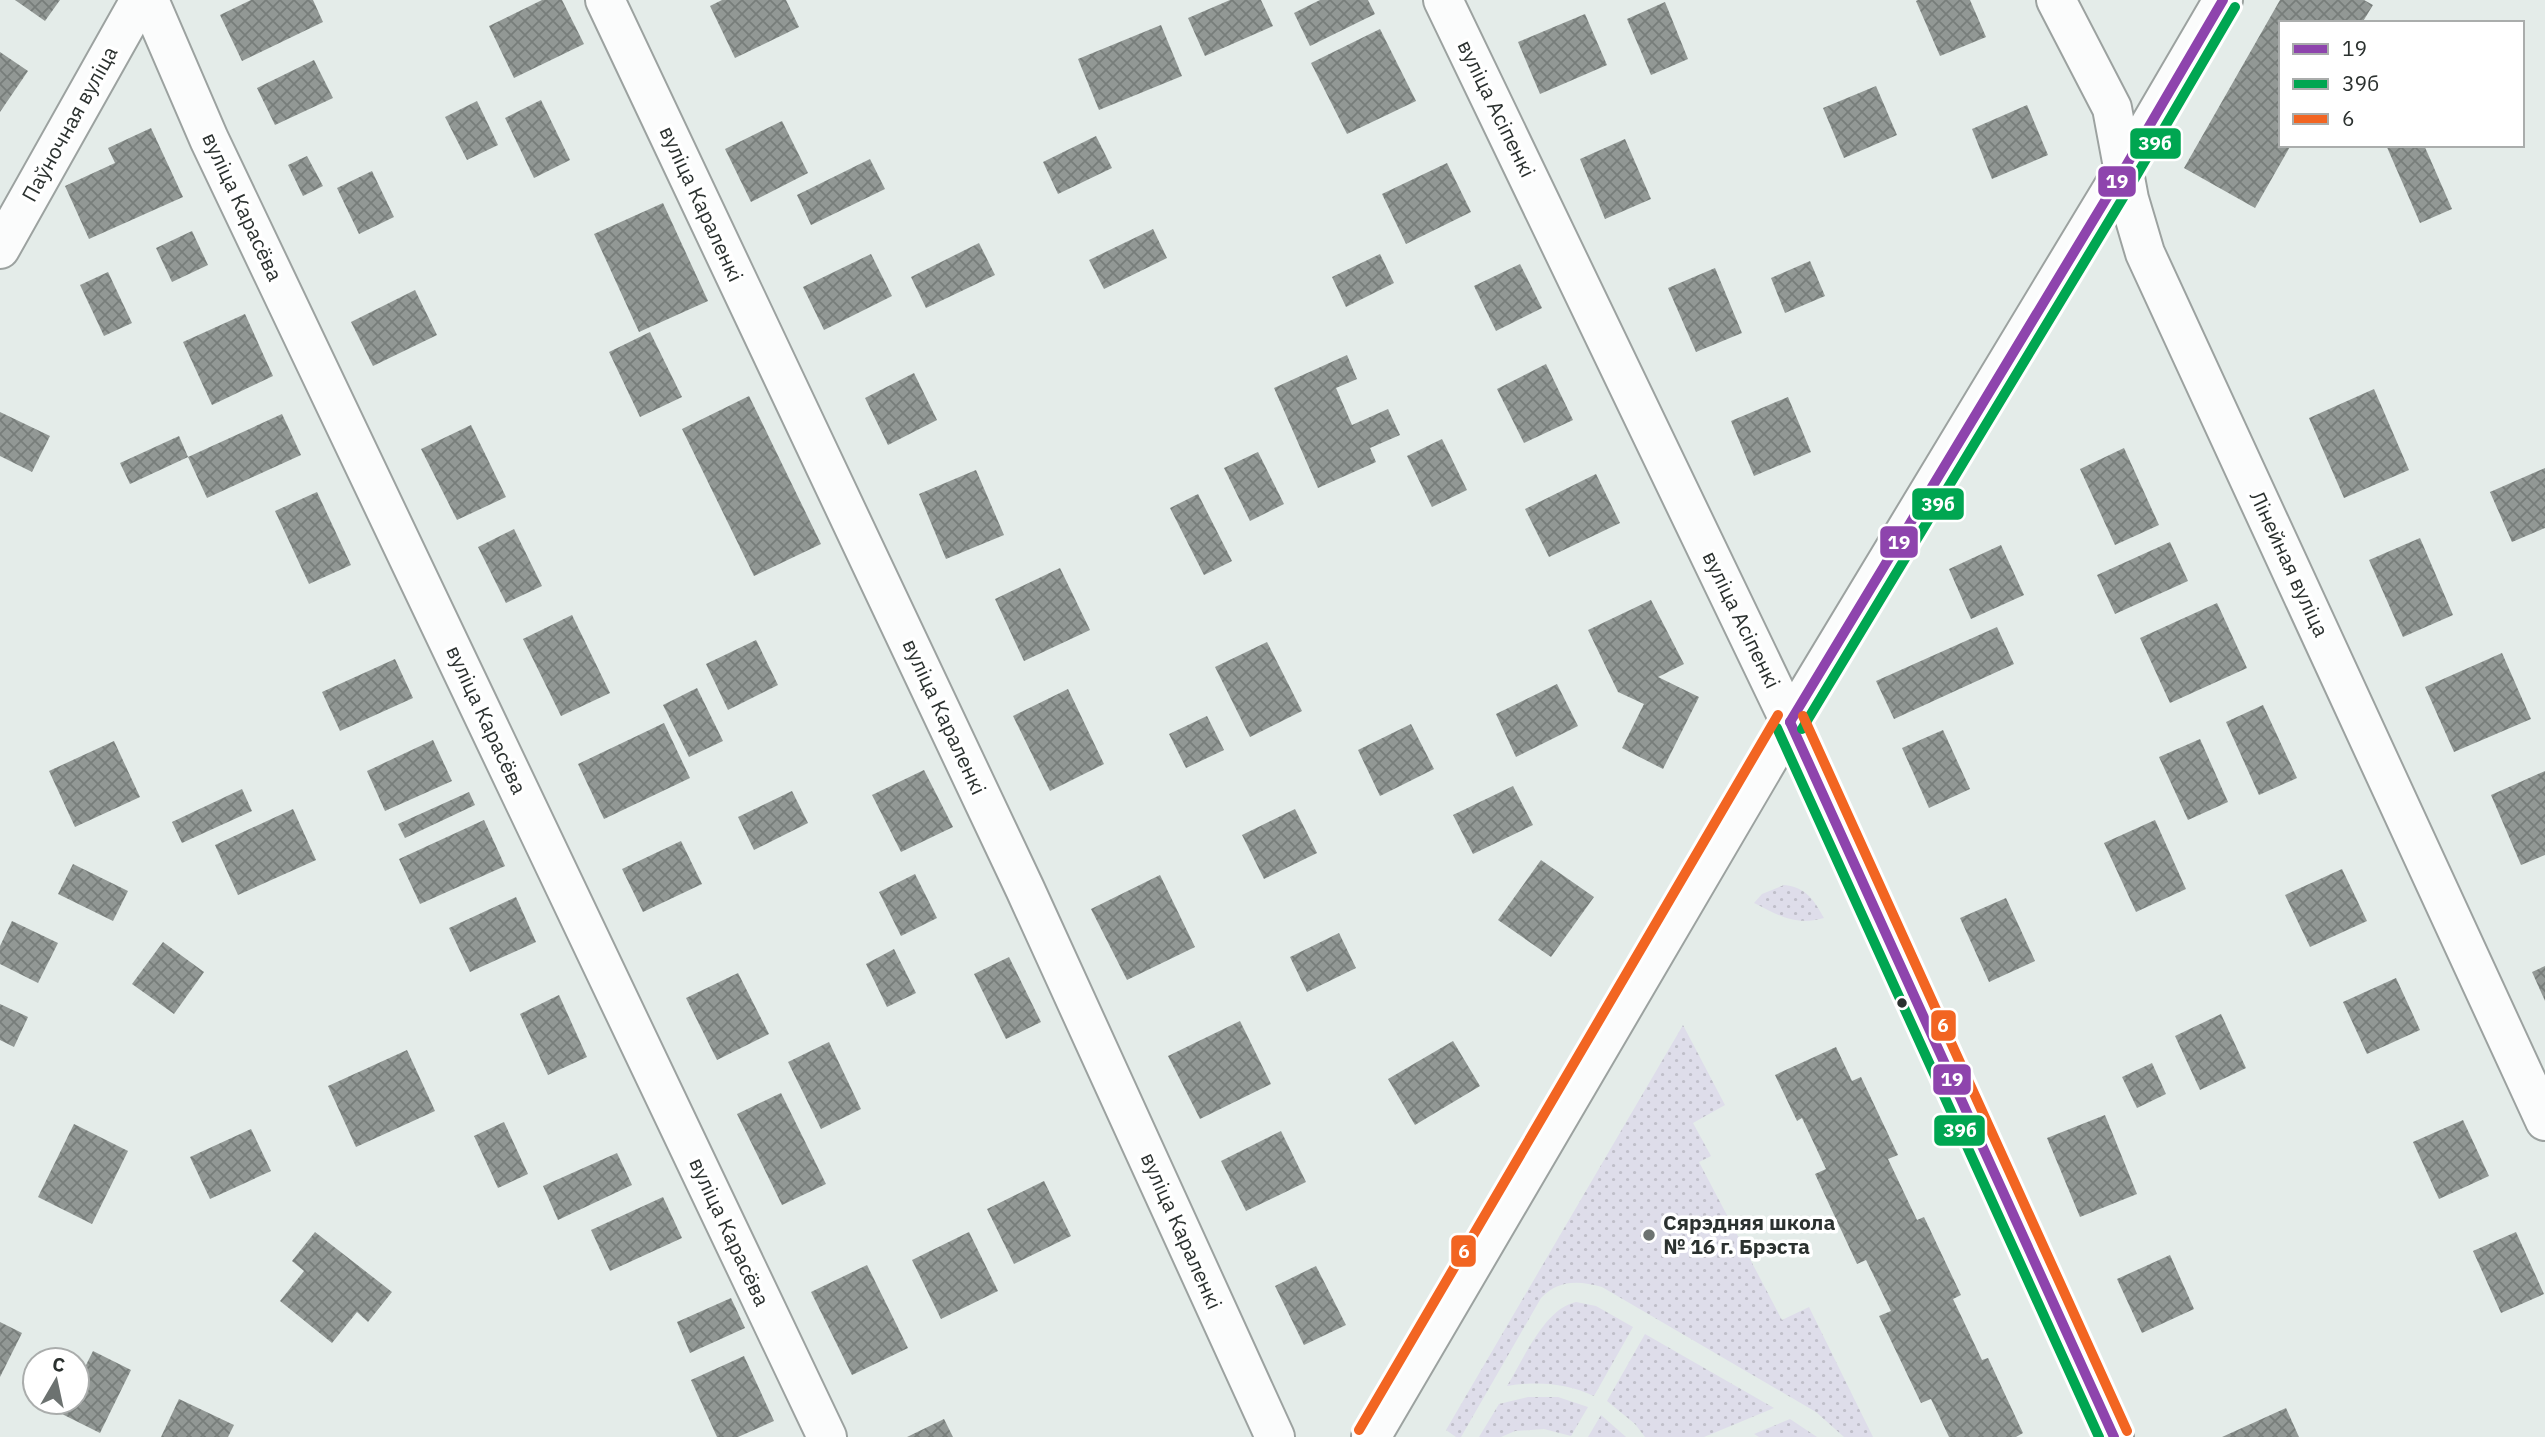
<svg xmlns="http://www.w3.org/2000/svg" width="2545" height="1437" font-family="'IBM Plex Sans',sans-serif">
	<style>
		.grass { fill: url(#grass-dots) }
		.building { fill: url(#building-cross-hatch) }
		.lines { fill: none; stroke-linecap: round; stroke-linejoin: round }
		.minor-casing { stroke: #9ca2a0; stroke-width: 42 }
		.major-casing { stroke: #9ca2a0; stroke-width: 42 }
		.minor { stroke: #fbfcfc; stroke-width: 38 }
		.major { stroke: #fbfcfc; stroke-width: 38 }
		.bus-1-casing { stroke: #fff; stroke-width: 16 }
		.bus-2-casing { stroke: #fff; stroke-width: 16 }
		.bus-3-casing { stroke: #fff; stroke-width: 16 }
		.bus-1 { stroke: #8e44ad; stroke-width: 10 }
		.bus-2 { stroke: #00a651; stroke-width: 10 }
		.bus-3 { stroke: #f26522; stroke-width: 10 }
		.bus-dot { fill: #2b312f; stroke: #fff; stroke-width: 2.5 }
		.poi-dot { fill: #6c7270; stroke: #fff; stroke-width: 2.5 }
		.labels { text-anchor: middle; stroke-width: 7; stroke-linejoin: round; paint-order: stroke }
		.street-label { font-size: 21px; fill: #2b312f; stroke: #fff }
		.poi-label { font-size: 21px; font-weight: bold; fill: #2b312f; stroke: #fff; text-anchor: start }
		.line-badge { stroke: #fff; stroke-width: 2.5 }
		.badge-label { font-size: 19px; text-anchor: middle; font-weight: bold; fill: #fff }
	</style>
	<defs>
		<pattern id="grass-dots" width="8" height="8" patternUnits="userSpaceOnUse" patternTransform="scale(1.75)"><rect width="8" height="8" fill="#deddea"/><path d="M2 2h.1M6 6h.1" fill="none" stroke="#bfbec9" stroke-width="1.8" stroke-linecap="round"/></pattern>
		<pattern id="building-cross-hatch" width="8" height="8" patternUnits="userSpaceOnUse" patternTransform="scale(1.75)"><rect width="8" height="8" fill="#929895"/><path d="M0 0l8 8M0 8l8-8" fill="none" stroke="#777d7a"/></pattern>
	</defs>
	<rect width="100%" height="100%" fill="#e4ece9"/>
	<g class="grass">
		<path d="M1784,885C1806,887 1814,900 1824,918C1794,926 1780,916 1754,903L1762,894Z"/>
		<path d="M1683,1025L1725,1105L1693,1123L1711,1156L1699,1162L1782,1320L1809,1307L1873,1437H1844L1816,1412L1602,1287C1578,1280 1558,1280 1541,1298L1461,1437H1456L1446,1430Z"/>
		<path d="M1576,1302L1596,1306L1633,1327L1594,1396C1566,1383 1538,1381 1507,1386C1524,1359 1544,1309 1576,1302Z"/>
		<path d="M1645,1334L1774,1408L1704,1437H1645L1635,1424L1607,1401Z"/>
		<path d="M1528,1397H1558L1588,1407L1571,1436L1544,1429L1515,1431L1501,1437H1479L1499,1404Z"/>
		<path d="M1601,1415L1626,1437H1588Z"/>
		<path d="M1790,1419L1817,1437H1759L1754,1434Z"/>
	</g>
	<g class="building">
		<path d="M15,0H60L45,21Z"/>
		<path d="M251,0H313L323,22L242,61L220,15Z"/>
		<path d="M542,0H562L584,44L514,78L489,26Z"/>
		<path d="M722,0H786L799,27L735,58L710,6Z"/>
		<path d="M1230,0H1261L1273,26L1205,56L1188,18Z"/>
		<path d="M1320,0H1368L1375,14L1310,46L1294,13Z"/>
		<path d="M1918,0H1970L1986,37L1940,56L1916,1Z"/>
		<path d="M2280,0H2364L2373,5L2362,23H2281V145H2291L2255,208L2184,168Z"/>
		<path d="M1665,2L1688,59L1651,75L1627,19Z"/>
		<path d="M1585,14L1607,65L1540,94L1518,42Z"/>
		<path d="M1161,25L1182,76L1099,110L1078,59Z"/>
		<path d="M1380,29L1416,101L1347,134L1311,63Z"/>
		<path d="M0,52L28,71L0,112Z"/>
		<path d="M314,60L333,98L275,125L257,88Z"/>
		<path d="M1876,86L1897,135L1844,158L1823,108Z"/>
		<path d="M541,100L570,160L534,178L505,118Z"/>
		<path d="M477,101L498,145L467,160L445,117Z"/>
		<path d="M2027,105L2048,155L1992,179L1972,129Z"/>
		<path d="M782,121L808,173L751,202L725,149Z"/>
		<path d="M151,128L183,197L89,239L65,186L115,163L108,148Z"/>
		<path d="M1096,136L1112,168L1058,194L1043,162Z"/>
		<path d="M1625,139L1651,199L1605,219L1580,159Z"/>
		<path d="M2386,145H2424L2452,209L2420,223Z"/>
		<path d="M307,156L323,186L303,196L288,165Z"/>
		<path d="M870,159L885,189L811,225L797,195Z"/>
		<path d="M1447,163L1471,212L1406,244L1382,194Z"/>
		<path d="M372,171L394,217L359,234L337,188Z"/>
		<path d="M663,203L708,301L639,332L594,234Z"/>
		<path d="M1153,229L1167,258L1104,289L1089,260Z"/>
		<path d="M192,231L208,265L172,282L156,248Z"/>
		<path d="M979,243L995,275L926,308L911,277Z"/>
		<path d="M871,254L892,296L824,330L803,287Z"/>
		<path d="M1380,254L1394,283L1346,307L1332,277Z"/>
		<path d="M1810,261L1825,296L1785,313L1771,278Z"/>
		<path d="M1520,264L1542,308L1496,331L1474,286Z"/>
		<path d="M1715,268L1742,333L1696,352L1668,288Z"/>
		<path d="M108,272L132,323L104,336L80,285Z"/>
		<path d="M415,290L437,335L373,366L351,322Z"/>
		<path d="M245,314L273,376L212,405L183,342Z"/>
		<path d="M650,332L682,397L640,417L609,352Z"/>
		<path d="M1347,355L1357,379L1336,388L1352,425L1388,409L1400,435L1370,448L1376,462L1318,488L1274,388Z"/>
		<path d="M1546,364L1573,420L1524,443L1497,389Z"/>
		<path d="M914,373L937,420L888,445L865,398Z"/>
		<path d="M2374,389L2409,470L2344,498L2309,418Z"/>
		<path d="M749,396L821,544L754,576L682,429Z"/>
		<path d="M1788,397L1811,452L1754,476L1731,421Z"/>
		<path d="M0,412L50,436L32,472L0,456Z"/>
		<path d="M282,414L301,455L207,498L188,457Z"/>
		<path d="M471,425L506,497L457,520L421,449Z"/>
		<path d="M179,436L188,457L130,484L120,463Z"/>
		<path d="M1442,439L1467,490L1432,507L1407,456Z"/>
		<path d="M2124,448L2159,525L2115,545L2080,469Z"/>
		<path d="M1258,452L1284,504L1250,521L1224,468Z"/>
		<path d="M2545,468V528L2512,542L2490,492Z"/>
		<path d="M976,470L1004,535L946,559L919,494Z"/>
		<path d="M1596,474L1620,523L1549,557L1525,509Z"/>
		<path d="M317,492L351,565L309,584L275,511Z"/>
		<path d="M1198,494L1232,561L1204,575L1170,508Z"/>
		<path d="M514,529L542,586L506,603L478,547Z"/>
		<path d="M2420,538L2453,615L2403,637L2369,560Z"/>
		<path d="M2170,542L2188,581L2115,614L2097,575Z"/>
		<path d="M2001,545L2024,595L1971,619L1949,569Z"/>
		<path d="M1060,568L1090,630L1024,661L995,599Z"/>
		<path d="M1651,600L1684,664L1658,677L1699,697L1663,769L1622,748L1644,704L1618,692L1588,630Z"/>
		<path d="M2217,603L2247,668L2170,703L2140,638Z"/>
		<path d="M572,615L610,693L561,716L523,639Z"/>
		<path d="M1997,627L2014,664L1894,719L1876,681Z"/>
		<path d="M756,640L778,685L728,710L706,664Z"/>
		<path d="M1267,642L1302,711L1250,737L1215,667Z"/>
		<path d="M2502,653L2531,719L2454,752L2425,687Z"/>
		<path d="M395,659L413,698L340,731L322,692Z"/>
		<path d="M1557,684L1578,726L1516,757L1496,714Z"/>
		<path d="M697,688L723,741L689,757L663,705Z"/>
		<path d="M1068,689L1104,764L1050,791L1013,716Z"/>
		<path d="M2263,705L2297,778L2259,795L2226,722Z"/>
		<path d="M1207,716L1224,750L1186,768L1169,734Z"/>
		<path d="M664,723L690,778L604,819L578,764Z"/>
		<path d="M1411,724L1434,769L1380,796L1358,750Z"/>
		<path d="M1943,730L1970,789L1929,808L1902,748Z"/>
		<path d="M2200,739L2228,802L2188,820L2159,757Z"/>
		<path d="M433,740L452,781L385,811L367,771Z"/>
		<path d="M114,741L140,797L75,827L49,771Z"/>
		<path d="M924,770L953,827L901,852L872,795Z"/>
		<path d="M2545,771V855L2521,865L2491,795Z"/>
		<path d="M1513,786L1533,825L1473,854L1453,815Z"/>
		<path d="M242,789L252,811L182,843L172,822Z"/>
		<path d="M792,791L808,823L754,850L738,817Z"/>
		<path d="M469,792L475,805L405,838L398,824Z"/>
		<path d="M293,809L316,860L238,895L215,845Z"/>
		<path d="M1295,809L1317,853L1264,879L1242,835Z"/>
		<path d="M484,820L505,866L420,904L399,859Z"/>
		<path d="M2155,820L2186,889L2136,912L2104,843Z"/>
		<path d="M681,841L702,884L643,912L622,869Z"/>
		<path d="M1541,860L1594,897L1551,957L1498,920Z"/>
		<path d="M73,864L128,891L113,921L58,894Z"/>
		<path d="M2342,869L2367,921L2310,947L2285,895Z"/>
		<path d="M915,874L937,918L901,936L879,892Z"/>
		<path d="M1160,875L1195,947L1127,980L1091,909Z"/>
		<path d="M516,897L536,942L470,972L449,928Z"/>
		<path d="M2006,898L2035,961L1989,982L1960,918Z"/>
		<path d="M12,921L58,943L38,983L0,964V946Z"/>
		<path d="M1339,933L1356,968L1307,992L1290,957Z"/>
		<path d="M163,942L204,972L174,1014L132,984Z"/>
		<path d="M894,949L916,993L887,1007L866,964Z"/>
		<path d="M1009,957L1041,1022L1006,1039L974,974Z"/>
		<path d="M2545,966V1001L2532,972Z"/>
		<path d="M738,973L769,1034L717,1060L686,998Z"/>
		<path d="M2396,978L2420,1030L2367,1054L2343,1002Z"/>
		<path d="M559,995L587,1057L548,1075L520,1014Z"/>
		<path d="M0,1004L28,1017L14,1047L0,1040Z"/>
		<path d="M2221,1014L2246,1068L2200,1090L2175,1036Z"/>
		<path d="M1240,1021L1271,1084L1200,1119L1168,1056Z"/>
		<path d="M1453,1041L1480,1086L1415,1125L1388,1079Z"/>
		<path d="M829,1042L861,1109L821,1129L788,1062Z"/>
		<path d="M1836,1047L1852,1081L1861,1077L1898,1155L1888,1159L1917,1220L1924,1217L1961,1295L1953,1299L1982,1360L1988,1358L2023,1433L2016,1437H1949L1931,1399L1921,1403L1879,1316L1891,1311L1866,1260L1857,1264L1815,1174L1826,1169L1802,1118L1797,1121L1775,1075Z"/>
		<path d="M407,1050L435,1111L356,1147L328,1086Z"/>
		<path d="M2152,1063L2166,1094L2137,1108L2122,1077Z"/>
		<path d="M781,1093L826,1184L782,1205L737,1114Z"/>
		<path d="M2105,1115L2137,1194L2080,1217L2047,1138Z"/>
		<path d="M2463,1120L2489,1176L2439,1199L2413,1142Z"/>
		<path d="M504,1122L528,1174L498,1188L474,1136Z"/>
		<path d="M74,1124L128,1151L92,1224L38,1197Z"/>
		<path d="M251,1129L271,1171L210,1199L190,1157Z"/>
		<path d="M1281,1131L1306,1182L1246,1211L1221,1161Z"/>
		<path d="M617,1153L632,1185L558,1220L543,1186Z"/>
		<path d="M1044,1181L1071,1236L1014,1264L987,1209Z"/>
		<path d="M663,1197L682,1238L610,1271L591,1230Z"/>
		<path d="M315,1232L392,1292L368,1322L357,1312L332,1343L280,1301L304,1271L292,1261Z"/>
		<path d="M969,1232L998,1291L941,1319L912,1260Z"/>
		<path d="M2516,1232L2544,1294L2501,1313L2473,1251Z"/>
		<path d="M2170,1255L2194,1309L2142,1333L2117,1279Z"/>
		<path d="M867,1265L908,1348L852,1375L811,1292Z"/>
		<path d="M1316,1266L1346,1325L1304,1345L1275,1286Z"/>
		<path d="M731,1298L745,1328L690,1353L677,1322Z"/>
		<path d="M0,1322L22,1333L0,1377Z"/>
		<path d="M93,1351L131,1370L100,1433L62,1414L68,1402H77V1383Z"/>
		<path d="M744,1356L774,1421L738,1437H717L691,1380Z"/>
		<path d="M179,1399L234,1425L228,1437H161Z"/>
		<path d="M2286,1408L2299,1437H2222Z"/>
		<path d="M944,1419L953,1437H907Z"/>
	</g>
	<g class="lines">
		<g class="minor-casing">
			<g id="minor">
				<path d="M149,0L209,139L827,1437"/>
				<path d="M605,0L1025,889L1275,1437"/>
				<path d="M1443,0L1790,722"/>
				<path d="M2056,0L2112,108L2129,199L2145,253L2545,1121"/>
				<path d="M0,249L140,0"/>
			</g>
		</g>
		<g class="major-casing">
			<g id="major">
				<path d="M1790,722L2114,1437"/>
				<path d="M1371,1437L1790,722L2123,171L2223,0"/>
			</g>
		</g>
		<use href="#minor" class="minor"/>
		<use href="#major" class="major"/>
		<g class="bus-1-casing">
			<g id="bus-1">
				<path d="M1790,722L2123,171L2223,0"/>
				<path d="M1790,722L2114,1437"/>
			</g>
		</g>
		<g class="bus-2-casing">
			<g id="bus-2">
				<path d="M1777,728L2099,1437"/>
				<path d="M1802,729L2135,178L2235,7"/>
			</g>
		</g>
		<g class="bus-3-casing">
			<g id="bus-3">
				<path d="M1803,716L2127,1431"/>
				<path d="M1359,1430L1778,715"/>
			</g>
		</g>
		<use href="#bus-1" class="bus-1"/>
		<use href="#bus-2" class="bus-2"/>
		<use href="#bus-3" class="bus-3"/>
	</g>
	<circle class="bus-dot" cx="1902" cy="1003" r="6"/>
	<circle class="poi-dot" cx="1649" cy="1235" r="7"/>
	<g class="labels">
		<g class="street-label">
			<text transform="translate(1496 109) rotate(64)" y="7">вуліца Асіпенкі</text>
			<text transform="translate(70 124) rotate(-61)" y="7">Паўночная вуліца</text>
			<text transform="translate(701 204) rotate(65)" y="7">вуліца Караленкі</text>
			<text transform="translate(242 207) rotate(65)" y="7">вуліца Карасёва</text>
			<text transform="translate(2289 564) rotate(65)" y="7">Лінейная вуліца</text>
			<text transform="translate(1741 620) rotate(64)" y="7">вуліца Асіпенкі</text>
			<text transform="translate(944 717) rotate(65)" y="7">вуліца Караленкі</text>
			<text transform="translate(486 720) rotate(65)" y="7">вуліца Карасёва</text>
			<text transform="translate(1181 1231) rotate(66)" y="7">вуліца Караленкі</text>
			<text transform="translate(729 1232) rotate(65)" y="7">вуліца Карасёва</text>
		</g>
		<g class="poi-label">
			<text x="1663" y="1230">Сярэдняя школа<tspan x="1663" dy="24">№ 16 г. Брэста</tspan></text>
		</g>
	</g>
	<g class="line-badge">
		<rect x="2129" y="127" width="53" height="33" rx="7" fill="#00a651"/>
		<rect x="2097" y="165" width="40" height="33" rx="7" fill="#8e44ad"/>
		<rect x="1911" y="487" width="54" height="34" rx="7" fill="#00a651"/>
		<rect x="1879" y="525" width="40" height="34" rx="7" fill="#8e44ad"/>
		<rect x="1930" y="1009" width="27" height="33" rx="7" fill="#f26522"/>
		<rect x="1932" y="1063" width="40" height="33" rx="7" fill="#8e44ad"/>
		<rect x="1933" y="1114" width="53" height="33" rx="7" fill="#00a651"/>
		<rect x="1450" y="1234" width="27" height="34" rx="7" fill="#f26522"/>
	</g>
	<g class="badge-label">
		<text x="2155" y="150">39б</text>
		<text x="2117" y="188">19</text>
		<text x="1938" y="511">39б</text>
		<text x="1899" y="549">19</text>
		<text x="1943" y="1032">6</text>
		<text x="1952" y="1086">19</text>
		<text x="1960" y="1137">39б</text>
		<text x="1464" y="1258">6</text>
	</g>
	<rect x="2279" y="21" width="245" height="126" fill="#ffffff" stroke="#aaadac" stroke-width="2"/>
	<rect x="2293" y="44" width="35" height="10" fill="#8e44ad" stroke="#aaadac" stroke-width="2"/>
	<text x="2342" y="56" font-size="21" fill="#2b312f">19</text>
	<rect x="2293" y="79" width="35" height="10" fill="#00a651" stroke="#aaadac" stroke-width="2"/>
	<text x="2342" y="91" font-size="21" fill="#2b312f">39б</text>
	<rect x="2293" y="114" width="35" height="10" fill="#f26522" stroke="#aaadac" stroke-width="2"/>
	<text x="2342" y="126" font-size="21" fill="#2b312f">6</text>
	<g transform="translate(56 1381) rotate(9)"><circle r="33" fill="#ffffff" stroke="#aaadac" stroke-width="2"/>
	<path d="M0-5L12 26L0 18L-12 26Z" fill="#6c7270"/>
	<text y="-10" font-size="19" font-weight="bold" text-anchor="middle" fill="#2b312f">С</text>
	</g>
</svg>
